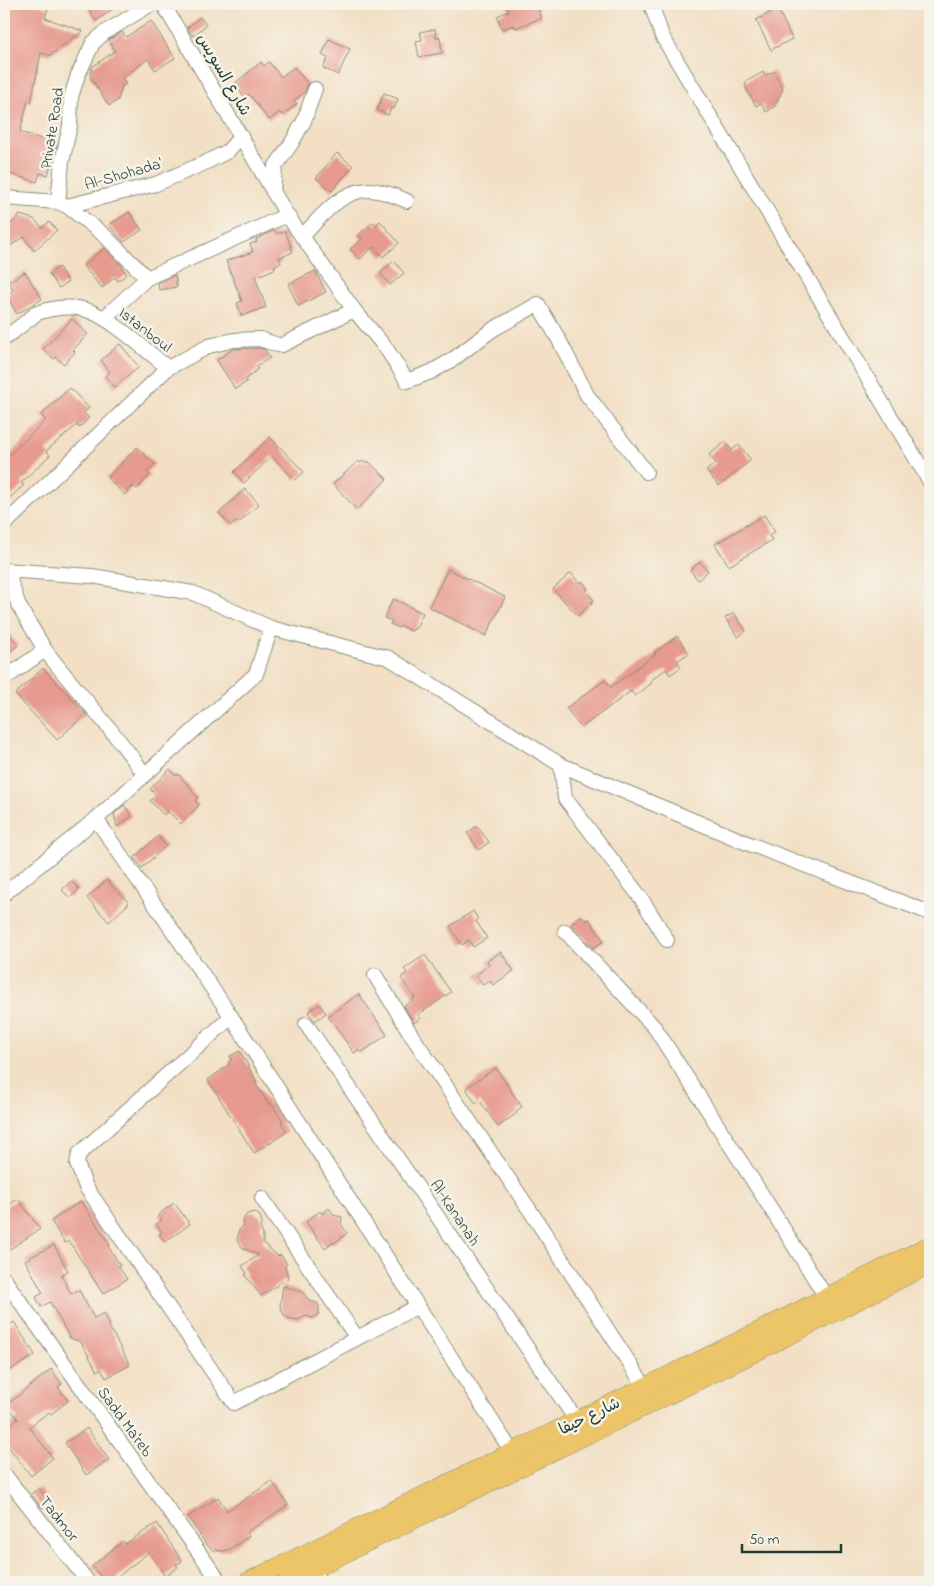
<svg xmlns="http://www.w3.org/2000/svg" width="934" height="1586" font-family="'Indie Flower','Playpen Sans Arabic',sans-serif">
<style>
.building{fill:#e79a8e}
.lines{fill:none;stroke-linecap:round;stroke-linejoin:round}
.minor-casing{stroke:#888e7c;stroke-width:16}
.major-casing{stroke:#888e7c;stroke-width:19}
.minor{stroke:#fff;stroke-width:14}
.major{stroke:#edc569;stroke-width:18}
.labels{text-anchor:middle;stroke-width:5;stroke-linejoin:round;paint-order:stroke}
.street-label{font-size:16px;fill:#1f3d34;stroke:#f7f3e8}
</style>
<rect width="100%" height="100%" fill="#f7f3e8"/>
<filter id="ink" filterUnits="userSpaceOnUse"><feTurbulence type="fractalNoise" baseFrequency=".02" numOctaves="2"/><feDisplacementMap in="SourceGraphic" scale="10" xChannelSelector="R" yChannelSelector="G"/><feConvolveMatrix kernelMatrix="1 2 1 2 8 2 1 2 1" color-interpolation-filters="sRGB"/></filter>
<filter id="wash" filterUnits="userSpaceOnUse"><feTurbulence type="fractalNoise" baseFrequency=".0096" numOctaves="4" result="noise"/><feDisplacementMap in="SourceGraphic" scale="20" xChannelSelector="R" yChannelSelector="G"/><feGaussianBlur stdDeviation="1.12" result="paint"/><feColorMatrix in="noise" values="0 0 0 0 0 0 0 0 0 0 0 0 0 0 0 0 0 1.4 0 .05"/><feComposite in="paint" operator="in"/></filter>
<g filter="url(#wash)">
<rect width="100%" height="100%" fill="#f2dfc4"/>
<g id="blocks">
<g class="building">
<path d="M4 4H35L48 8 45 18 83 31 50 55 41 53 31 102 28 101 20 132 57 144 48 175 40 173 37 182 4 172Z"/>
<path d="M85 4H120L96 21Z"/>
<path d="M506 4H536L542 18 515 28 514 25 502 29 497 16 509 11Z"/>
<path d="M778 9 792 39 771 50 756 20Z"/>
<path d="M200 17 206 25 193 36 187 28Z"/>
<path d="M151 21 175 58 155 70 148 59 122 78 126 84 122 86 118 100 109 106 90 77 92 67 115 51 109 40 122 32 126 37Z"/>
<path d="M435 29 436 38 440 37 442 53 419 57 416 41 422 40 420 32Z"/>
<path d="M329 39 350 49 338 75 323 68 328 58 322 55Z"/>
<path d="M261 62 264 66 269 62 281 77 294 67 308 84 304 93 294 101 297 104 283 115 280 112 269 120 249 94 245 98 234 84Z"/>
<path d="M774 71 783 89 774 107 766 112 761 103 756 106 745 86 747 81 763 72 765 76Z"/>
<path d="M384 93 398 99 394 109 391 108 388 115 377 110Z"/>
<path d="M337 153 353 166 332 191 316 178Z"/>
<path d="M129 212 142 230 124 242 109 225Z"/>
<path d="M20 215 34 219 42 228 49 222 57 230 34 251 24 237 4 250V231Z"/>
<path d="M380 221 399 243 383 257 373 247 360 259 350 249 362 239 358 235 373 222 376 225Z"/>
<path d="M275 230 277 234 285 231 293 252 279 258 281 263 274 266 275 269 255 277 266 307 242 316 237 303 242 301 226 261 253 252 250 244 257 242 256 239Z"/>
<path d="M104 248 123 267 122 268 127 274 118 281 115 277 102 288 83 266Z"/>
<path d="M394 261 404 273 390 285 380 273Z"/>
<path d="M59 267 68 282 59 288 49 274Z"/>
<path d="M315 271 326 292 298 306 288 284Z"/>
<path d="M25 272 42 299 17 314 6 295 13 290 8 282Z"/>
<path d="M175 275 177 287 159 290 158 282Z"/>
<path d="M72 319 88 334 73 350 75 352 64 364 56 357 54 359 43 349Z"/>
<path d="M120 344 139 367 115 387 105 376 110 372 101 360Z"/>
<path d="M259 348 265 350 270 358 256 366 258 369 245 380 247 382 235 389 217 360 233 349Z"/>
<path d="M70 388 89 408 84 413 89 418 79 428 77 425 46 451 50 455 21 483 24 485 4 503V460L46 420 41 415Z"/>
<path d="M270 437 304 472 295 480 272 456 244 483 234 472Z"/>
<path d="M725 442 732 450 739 445 751 460 719 486 706 471 716 463 709 455Z"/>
<path d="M137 447 155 464 147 472 150 475 137 489 133 486 125 495 107 478Z"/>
<path d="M358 461 360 463 363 461 366 464 368 461 387 479 357 510 333 484Z"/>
<path d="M245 489 259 504 239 523 237 521 231 526 219 513Z"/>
<path d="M764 515 775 532 769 536 772 540 729 566 715 544Z"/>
<path d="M700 562 708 571 698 580 690 570Z"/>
<path d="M448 569 505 597 486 636 429 607Z"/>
<path d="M571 573 579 583 582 581 588 589 586 591 594 600 578 616 553 589Z"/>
<path d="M393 599 423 613 416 628 411 631 401 626 399 628 390 624 392 621 384 618Z"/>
<path d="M734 613 746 631 738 637 725 618Z"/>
<path d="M4 628 18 645 4 657Z"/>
<path d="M677 636 689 653 677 661 681 667 670 675 666 669 650 681 652 683 635 696 631 691 581 728 566 708 605 680 611 687 656 654 654 653Z"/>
<path d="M43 668 86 714 57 740 15 694Z"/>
<path d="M170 769 176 776 178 774 192 789 191 790 198 798 195 801 199 805 181 824 168 811 164 815 150 801 156 795 150 789Z"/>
<path d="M124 805 132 816 117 827 114 814Z"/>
<path d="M477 826 489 842 479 850 467 833Z"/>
<path d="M158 836 166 846 142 868 134 858Z"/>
<path d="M107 880 129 903 109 922 87 898Z"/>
<path d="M71 881 79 889 70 898 62 890Z"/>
<path d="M473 911 478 919 476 921 487 938 473 947 469 940 462 945 450 926Z"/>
<path d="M582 916 586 921 589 919 604 941 593 948 571 924Z"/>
<path d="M501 952 514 971 493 985 490 981 483 985 476 975 489 965 487 961Z"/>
<path d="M425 955 451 992 418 1015 421 1018 414 1023 404 1006 415 998 401 978 407 973 404 969Z"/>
<path d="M359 994 387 1035 361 1053 358 1050 354 1053 328 1016Z"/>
<path d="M319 1004 326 1013 315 1021 308 1012Z"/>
<path d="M240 1051 257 1082 255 1083 269 1105 271 1103 283 1121 281 1122 287 1132 254 1153 208 1080 230 1064 228 1062 232 1060 230 1056Z"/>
<path d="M496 1068 522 1107 516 1111 517 1113 498 1127 480 1101 476 1104 466 1088Z"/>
<path d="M18 1199 40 1229 4 1253V1208Z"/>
<path d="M81 1201 110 1245 108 1246 120 1265 118 1266 127 1279 103 1294 69 1241 65 1243 51 1221Z"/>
<path d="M174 1203 190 1224 165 1242 159 1234 162 1232 156 1224 162 1220 158 1215Z"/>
<path d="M329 1208 334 1215 342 1217 341 1224 347 1233 333 1244 332 1242 325 1248 306 1222 320 1211 322 1214Z"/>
<path d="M254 1212 260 1216 262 1223 260 1227 263 1235V1243L278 1256 281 1255 287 1264 285 1266 288 1278 261 1296 245 1275 247 1274 242 1266 259 1255 243 1248 237 1240 239 1230 244 1225 243 1220 247 1214Z"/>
<path d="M54 1245 68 1271 61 1275 71 1294 79 1290 94 1318 104 1313 110 1325H108L130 1365 106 1378 101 1369 97 1371 81 1342 70 1338 50 1302 41 1307 36 1297 43 1293 25 1260Z"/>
<path d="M283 1286 302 1292 310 1301 317 1303 319 1306V1314L313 1318 306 1316 298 1320 288 1318 284 1315 280 1306Z"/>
<path d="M14 1322 35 1355 4 1374V1328Z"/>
<path d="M51 1369 62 1384 58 1387 68 1401 51 1414 49 1412 29 1427 53 1458 31 1476 4 1441V1430L18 1419 7 1405Z"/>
<path d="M87 1428 109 1460 86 1475 65 1443Z"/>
<path d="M272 1481 288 1505 247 1532 249 1536 230 1549 224 1551 213 1550 206 1544 188 1517 218 1497 227 1511Z"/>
<path d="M39 1488 50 1502 42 1508 31 1494Z"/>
<path d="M157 1523 182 1561 176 1565 178 1567 165 1576 149 1552 111 1582H105L92 1566 123 1541 125 1544Z"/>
</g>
</g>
</g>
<g filter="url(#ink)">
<use href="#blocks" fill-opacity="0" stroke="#888e7c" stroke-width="1"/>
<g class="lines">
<g class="minor-casing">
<g id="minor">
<path d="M163 4 287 215 354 310 386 348 407 381 431 372 452 360 492 330 538 304 559 340 587 395 646 472"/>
<path d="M651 4 662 36 930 482"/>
<path d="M273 192 275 167 291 144 304 121 315 89"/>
<path d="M4 198 58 202 67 206 156 184 207 162 228 151 241 136"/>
<path d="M58 202 62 162 70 126 71 97 78 75 93 43 104 33 151 4"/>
<path d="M67 206 104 235 147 278"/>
<path d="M302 237C319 218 342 189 370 190 383 191 396 196 407 201"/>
<path d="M104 318 147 278 287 215"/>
<path d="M4 339 37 313C51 308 72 305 86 310 109 316 148 352 168 368L209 346 234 340 260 339 278 345H282L354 310"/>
<path d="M4 525 168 368"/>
<path d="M4 570 92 576 193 593 271 628 389 658 561 765 747 843 930 913"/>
<path d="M45 650C77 692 114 730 144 774"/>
<path d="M4 679 45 650 19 606 7 571"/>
<path d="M561 765 565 798 641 898 667 940"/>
<path d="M96 819 225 1007 512 1452"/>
<path d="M4 894 96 819 256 674 271 628"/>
<path d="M565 931 655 1028 773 1212 826 1297"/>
<path d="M375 975 412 1036 529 1209 645 1387"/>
<path d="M231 1017 79 1154 77 1164 86 1187 234 1403 418 1306"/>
<path d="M306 1024 577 1421"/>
<path d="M262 1198 357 1338"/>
<path d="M4 1279 220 1582"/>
<path d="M4 1474 88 1582"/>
<path d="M313 1570 320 1582"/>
</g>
</g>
<g class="major-casing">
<g id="major">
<path d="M247 1582 745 1338 930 1245"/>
<path d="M286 1582 734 1363 930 1264"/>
</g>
</g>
<use href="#minor" class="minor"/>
<use href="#major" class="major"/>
</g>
</g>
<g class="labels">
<g class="street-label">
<text transform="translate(225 74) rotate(60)" y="6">شارع السويس</text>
<text transform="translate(51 128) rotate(-81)" y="6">Private Road</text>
<text transform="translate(123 173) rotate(-16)" y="6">Al-Shohada'</text>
<text transform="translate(146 329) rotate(38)" y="6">Istanboul</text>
<text transform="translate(456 1212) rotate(56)" y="6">Al-Kananah</text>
<text transform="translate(589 1415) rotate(-26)" y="6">شارع حيفا</text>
<text transform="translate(126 1421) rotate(54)" y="6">Sadd Ma'reb</text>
<text transform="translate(60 1518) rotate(52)" y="6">Tadmor</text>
</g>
</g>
<rect width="934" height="1586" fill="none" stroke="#f7f3e8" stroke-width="20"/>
<path d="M742 1544v8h99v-8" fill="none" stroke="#1f3d34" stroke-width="2.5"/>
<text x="749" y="1544" font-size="15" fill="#1f3d34" stroke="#f7f3e8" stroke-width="4" paint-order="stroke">50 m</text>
</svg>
